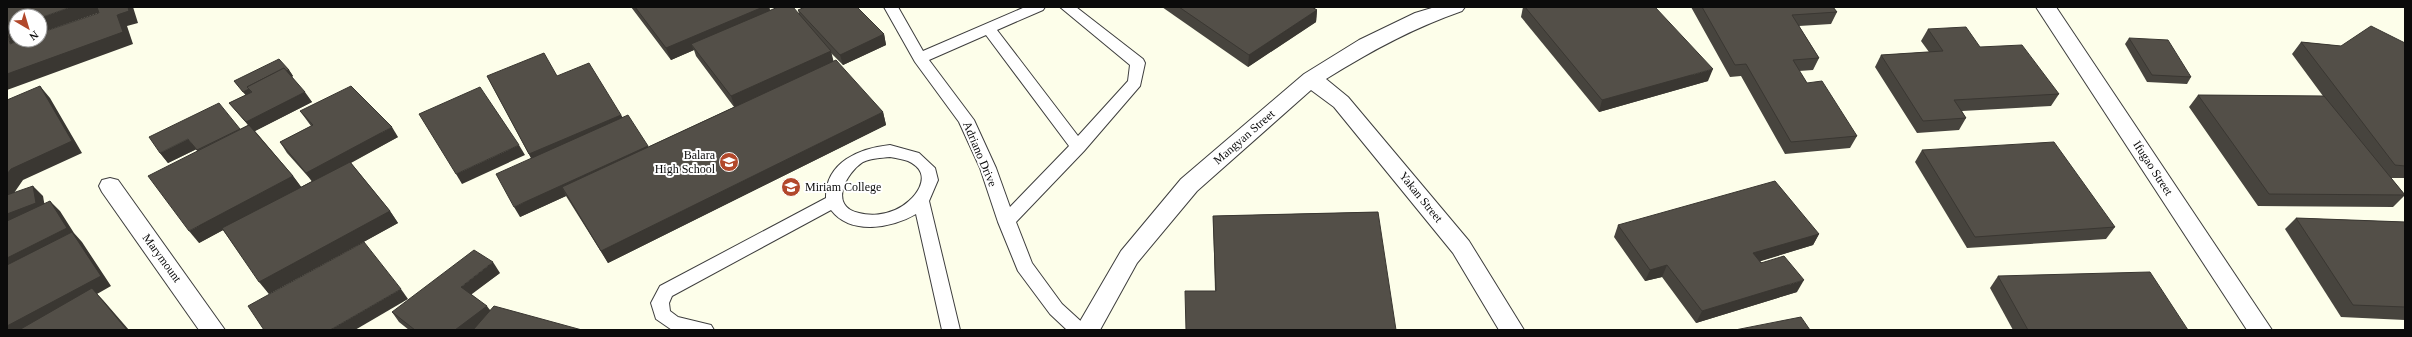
<svg xmlns="http://www.w3.org/2000/svg" width="2412" height="337" font-family="'Times New Roman',serif">
<style>
.lines{fill:none;stroke-linecap:round;stroke-linejoin:round}
.service-casing{stroke:#3e3e3e;stroke-width:2}
.minor-casing{stroke:#3e3e3e;stroke-width:2}
.service{fill:#fff;fill-rule:evenodd}
.minor{fill:#fff;fill-rule:evenodd}
.wall{fill:#47443e}
.shaded-wall{fill:#3a3732}
.building{fill:#534f48;stroke:#3a3732}
.labels{text-anchor:middle;stroke-width:4;stroke-linejoin:round;paint-order:stroke}
.street-label{font-size:12px;fill:#0b0b0b;stroke:#fff}
.poi-label{font-size:12px;fill:#0b0b0b;stroke:#fff;text-anchor:end}
</style>
<rect width="100%" height="100%" fill="#fdfeea"/>
<g class="lines">
<g class="service-casing">
<g id="service">
<path d="M884 7H898L923 51 1025 7H1045L1043 10 997 30 1078 136 1128 81 1130 65 1060 7H1076L1143 59 1145 63 1140 86 1084 151 1016 222 1032 263 1062 304 1085 325 1088 330H1067L1050 314 1018 271 998 222 980 168 959 122 915 62ZM986 35 1069 146 1010 207 996 168 974 120 929 60Z"/>
<path d="M890 145 919 153 935 168 938 180 929 201 960 330H942L916 214C892 228 851 236 831 210L672 296 669 303 670 311 678 317 711 325 714 330H672L656 319 651 303 660 286 826 198C825 162 860 148 890 145ZM890 157C896 158 902 159 908 161 937 174 914 202 895 210 884 215 870 216 859 213 828 206 846 173 863 162 871 158 881 158 890 157Z"/>
</g>
</g>
<g class="minor-casing">
<g id="minor">
<path d="M1435 7H1465L1462 11C1413 28 1369 52 1326 79L1348 97 1469 241 1524 330H1499L1453 253 1334 107 1311 90 1197 191 1137 263 1100 330H1075L1121 251 1181 179 1304 74 1359 40 1415 13Z"/>
<path d="M2036 7H2056L2272 330H2247Z"/>
<path d="M110 178 118 180 225 330H199L102 192 99 186 102 180Z"/>
</g>
</g>
<use href="#service" class="service"/>
<use href="#minor" class="minor"/>
</g>
<g class="wall">
<path d="M631 7H769L770 10 799 14 798 10 884 34 886 45 843 65 831 53 833 61 883 112 886 125 608 263 566 196 520 217 531 158 487 76H557L621 115 623 118 648 147 734 107 696 56 694 50 671 60Z"/>
<path d="M1162 7H1312L1317 10 1316 22 1248 67Z"/>
<path d="M1523 7H1525L1708 81 1599 112 1521 17Z"/>
<path d="M1691 7H1833L1837 12 1831 24 1799 26 1819 58 1813 70 1799 71 1807 83 1857 136 1850 148 1785 154 1741 76 1730 77Z"/>
<path d="M1928 29 1980 47 2059 94 2051 106 1962 111 1966 118 1959 130 1917 133 1875 67 1881 55 1929 52 1921 41Z"/>
<path d="M2129 38 2191 77 2187 84 2147 82 2125 44Z"/>
<path d="M2301 42 2341 46 2405 43V178H2391L2405 195 2393 207 2258 206 2189 107 2198 95 2323 96 2292 54Z"/>
<path d="M289 70 293 76 292 77 312 102 255 131 293 176 301 187 312 181 287 153 280 142 311 126 300 111 398 137 351 163 390 211 398 223 269 294 223 230 199 243 197 151 196 149 168 163 160 153 240 129 248 125 229 103 246 95 234 81Z"/>
<path d="M1922 150 2115 227 2106 239 1967 248 1915 162Z"/>
<path d="M1378 212 1215 291 1213 216Z"/>
<path d="M2296 218 2405 222V320L2341 317 2285 229Z"/>
<path d="M1618 225 1819 234 1813 245 1760 261 1797 292 1696 323 1662 277 1645 281 1614 237Z"/>
<path d="M500 273 471 294 490 310 582 330H409L399 322 392 312Z"/>
<path d="M1998 276 2188 330H2013L1990 288Z"/>
</g>
<g class="shaded-wall">
<path d="M71 7H101L104 11 40 33V18Z"/>
<path d="M128 7H133L138 23 127 26 133 44 7 90V74L117 15Z"/>
<path d="M763 7H769L772 17 691 44 694 50 671 60 666 48Z"/>
<path d="M1317 10 1316 22 1248 67 1249 55Z"/>
<path d="M16 26V40H21L10 44 7 29Z"/>
<path d="M884 34 886 45 843 65 840 55Z"/>
<path d="M831 51 834 63 735 108 731 96Z"/>
<path d="M1713 69 1708 81 1599 112 1602 100Z"/>
<path d="M289 70 293 76 255 95 252 92Z"/>
<path d="M40 86 50 98 82 153 23 180 14 193 7 196V174Z"/>
<path d="M249 89 253 95 248 98 243 92Z"/>
<path d="M305 92 312 102 253 132 246 122Z"/>
<path d="M883 112 886 125 608 263 601 251Z"/>
<path d="M621 115 627 126 535 166 529 154Z"/>
<path d="M392 127 398 137 313 183 306 173Z"/>
<path d="M188 139 197 149 168 163 160 153Z"/>
<path d="M519 145 525 155 462 184 456 174Z"/>
<path d="M648 146 652 156 562 187 566 196 520 217 514 207Z"/>
<path d="M293 176 302 188 199 243 189 231Z"/>
<path d="M33 186 43 196 46 213 7 229V214Z"/>
<path d="M50 201 60 211 74 233 82 242 111 286 97 294 103 300 129 330H7V258Z"/>
<path d="M390 211 398 223 269 294 259 282Z"/>
<path d="M1819 234 1813 245 1748 265 1753 253Z"/>
<path d="M493 262 500 273 468 297 461 287Z"/>
<path d="M1667 265 1662 277 1645 281 1650 270Z"/>
<path d="M1804 280 1797 292 1696 323 1702 311Z"/>
<path d="M401 289 408 299 355 330H330Z"/>
<path d="M487 306 494 316 475 330H455Z"/>
</g>
<g class="building">
<path d="M7 7H71L40 18V16H16V26L7 29Z"/>
<path d="M97 7H128L129 11 117 15 123 32 7 74V30L10 44 21 40H40V33L99 13Z"/>
<path d="M635 7H763L666 48Z"/>
<path d="M778 7H793L831 51 731 96 691 44Z"/>
<path d="M805 7H857L884 34 840 55 798 10Z"/>
<path d="M1179 7H1312L1317 10 1249 55Z"/>
<path d="M1525 7H1655L1713 69 1602 100Z"/>
<path d="M1702 7H1833L1837 12 1792 15 1819 58 1793 60 1807 83 1822 81 1857 136 1791 142 1746 64 1735 65Z"/>
<path d="M2371 26 2405 43V166L2395 165 2301 42 2341 46Z"/>
<path d="M1966 27 1980 47 2022 45 2059 94 1954 100 1966 118 1923 121 1881 55 1943 51 1928 29Z"/>
<path d="M2129 38 2168 40 2191 77 2152 75Z"/>
<path d="M544 53 557 76 589 63 621 115 529 154 487 76Z"/>
<path d="M279 59 289 70 286 71 284 68 247 87 249 89 243 92 234 81Z"/>
<path d="M836 60 883 112 601 251 562 187Z"/>
<path d="M284 68 305 92 246 122 229 103 252 92 247 87Z"/>
<path d="M40 86 72 141 11 169 7 174V100Z"/>
<path d="M351 86 392 127 306 173 280 142 313 125 300 111Z"/>
<path d="M480 87 519 145 456 174 419 114Z"/>
<path d="M2198 95 2324 96 2405 195 2269 194Z"/>
<path d="M219 103 240 129 197 150 188 139 160 153 149 137Z"/>
<path d="M628 115 648 146 514 207 496 174Z"/>
<path d="M249 125 293 176 189 231 148 176Z"/>
<path d="M2054 142 2115 227 1975 237 1922 150Z"/>
<path d="M350 162 390 211 259 282 222 228Z"/>
<path d="M1775 181 1819 234 1753 253 1761 263 1784 256 1804 280 1702 311 1667 265 1650 270 1618 225Z"/>
<path d="M33 186 36 203 7 214V195Z"/>
<path d="M50 201 67 228 7 258V221Z"/>
<path d="M1378 212 1396 330H1186L1185 291H1216L1213 216Z"/>
<path d="M2296 218 2405 222V307L2353 305Z"/>
<path d="M72 232 101 276 7 326V265Z"/>
<path d="M364 242 401 289 330 330H264L248 306Z"/>
<path d="M474 250 493 262 461 287 487 306 455 330H415L392 312Z"/>
<path d="M2150 272 2188 330H2028L1998 276Z"/>
<path d="M92 288 127 330H19Z"/>
<path d="M494 306 582 330H473Z"/>
<path d="M1801 317 1810 330H1735Z"/>
</g>
<defs>
<g id="school-disc" transform="scale(1)"><circle r="9.5" fill="#b2482b" stroke="#fff"/><path d="M0-5L7-2L0 1L-7-2ZM-4 1L0 2.5L4 1V4Q0 6-4 4Z" fill="#fff"/></g>
<g id="university-disc" transform="scale(1)"><circle r="9.5" fill="#b2482b" stroke="#fff"/><path d="M0-5L7-2L0 1L-7-2ZM-4 1L0 2.5L4 1V4Q0 6-4 4Z" fill="#fff"/></g>
</defs>
<g fill-rule="evenodd">
<use href="#school-disc" x="729" y="162"/>
<use href="#university-disc" x="791" y="187"/>
</g>
<g class="labels">
<g class="street-label">
<text transform="translate(1244 137) rotate(-41)" y="4">Mangyan Street</text>
<text transform="translate(980 154) rotate(67)" y="4">Adriano Drive</text>
<text transform="translate(2153 168) rotate(57)" y="4">Ifugao Street</text>
<text transform="translate(1421 197) rotate(51)" y="4">Yakan Street</text>
<text transform="translate(162 258) rotate(54)" y="4">Marymount</text>
</g>
<g class="poi-label">
<text x="715" y="159">Balara<tspan x="715" dy="14">High School</tspan></text>
<text x="805" y="191" text-anchor="start">Miriam College</text>
</g>
</g>
<rect width="2412" height="337" fill="none" stroke="#0b0b0b" stroke-width="16"/>
<g transform="translate(28 28) rotate(142)"><circle r="19" fill="#ffffff" stroke="#9d9d9d"/>
<path d="M0-3L7 15L0 10L-7 15Z" fill="#b2482b"/>
<text y="-6" font-size="11" font-weight="bold" text-anchor="middle" fill="#0b0b0b">N</text>
</g>
</svg>
